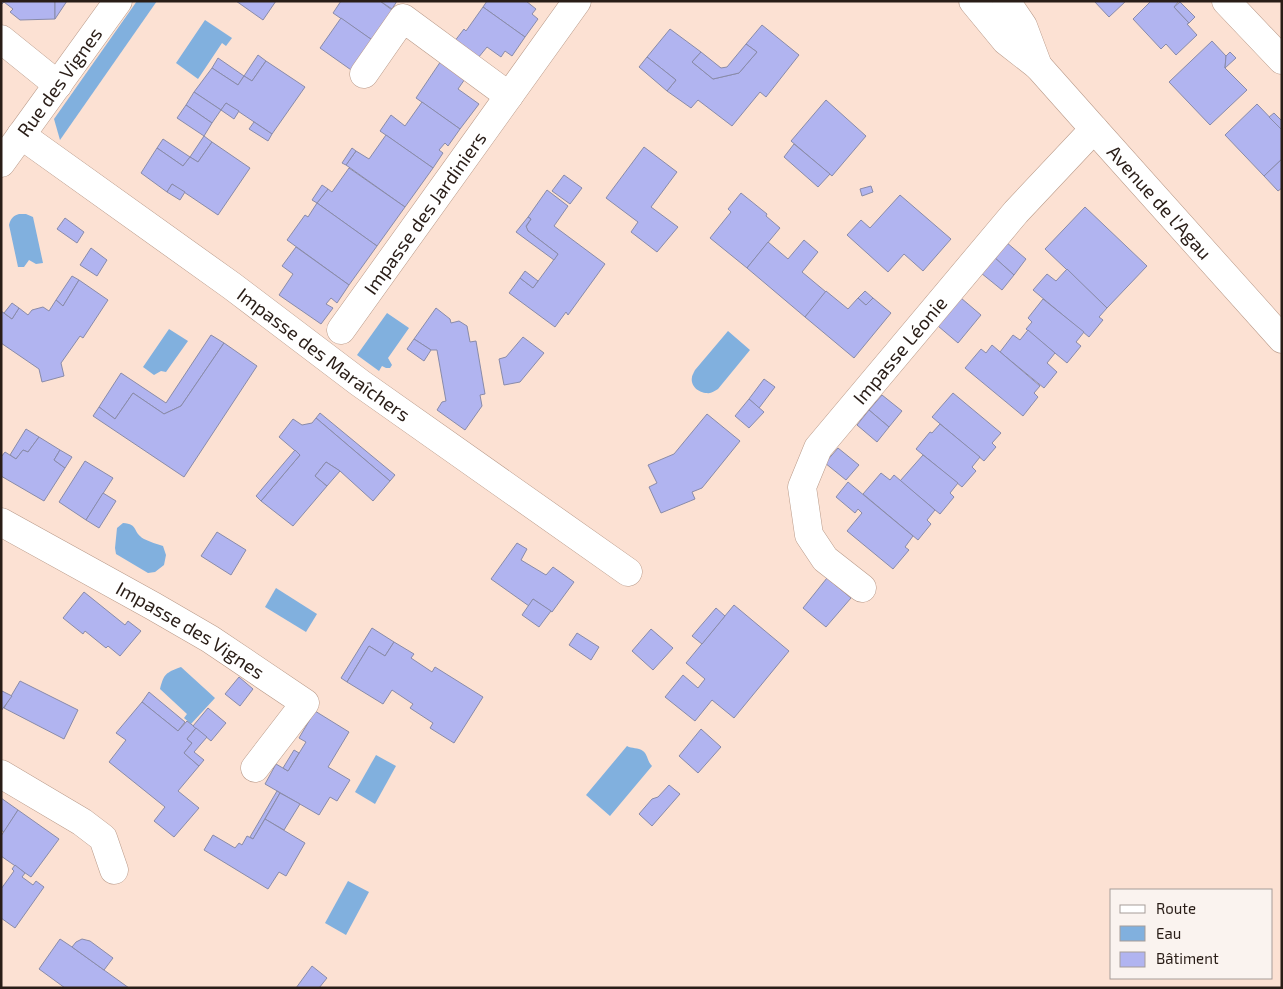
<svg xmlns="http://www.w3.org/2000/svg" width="1283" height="989" font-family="'Exo 2',sans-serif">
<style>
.water{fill:#81b0de}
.building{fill:#b1b4f0;stroke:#898ba9}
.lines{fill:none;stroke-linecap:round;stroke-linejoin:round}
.minor-casing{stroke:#b99a89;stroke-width:29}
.tertiary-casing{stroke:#b99a89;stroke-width:29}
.minor{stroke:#fff;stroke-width:28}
.tertiary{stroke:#fff;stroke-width:28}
.labels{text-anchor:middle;stroke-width:4;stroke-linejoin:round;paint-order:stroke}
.street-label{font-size:19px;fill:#291d17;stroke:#faf3ef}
</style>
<rect width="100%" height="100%" fill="#fce1d3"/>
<g class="water">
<path d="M137 1H157L60 140 54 119Z"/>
<path d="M205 20 232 38 226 46 222 43 198 79 176 63Z"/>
<path d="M19 214H26L33 217 43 263 36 264 29 260 24 267H18L9 225C11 218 13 216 19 214Z"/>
<path d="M387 313 409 328 388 358 392 365 390 368H386L382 366 379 371 357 355Z"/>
<path d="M169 329 188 341 166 372 161 371 154 375 143 367Z"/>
<path d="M728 331 750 350 718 389C714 391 711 394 707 393 699 393 690 386 692 377 692 376 694 372 695 370Z"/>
<path d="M123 523C139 524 132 532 144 539 150 542 157 544 163 546L166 555 164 565 155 572 148 573 116 554 115 548 117 528Z"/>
<path d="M276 588 317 614 306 632 265 607Z"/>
<path d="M181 667 215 698 191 724 184 718 187 714 160 689C164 674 165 673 181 667Z"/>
<path d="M627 746C632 749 638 747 643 751 648 755 647 761 652 766L610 816 586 795Z"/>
<path d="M376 755 396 766 375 804 355 792Z"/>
<path d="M348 881 369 892 346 935 325 923Z"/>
</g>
<g class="building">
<path d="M1 1H55V19L20 20 10 12 13 9 4 2 1 5Z"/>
<path d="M55 1H67L55 19Z"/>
<path d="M236 1H276L263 20Z"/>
<path d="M341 1H380L396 13 375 42 333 13Z"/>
<path d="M380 1H397L392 9Z"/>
<path d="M487 1H526L536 9 532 14 538 19 525 37 483 7Z"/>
<path d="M1094 1H1126L1109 17Z"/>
<path d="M1151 1H1179L1174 7 1189 23 1187 24 1197 35 1176 55 1166 44 1161 49 1133 19Z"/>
<path d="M1180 2 1195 17 1189 23 1174 7Z"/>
<path d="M483 7 525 37 512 56 505 51 501 57 487 47 478 58 454 42 464 29 466 31Z"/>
<path d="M341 18 375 42 354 72 320 48Z"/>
<path d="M762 25 799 55 766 97 760 92 732 126 698 100 691 108 667 91 676 80 647 57 670 29 701 52 692 62 713 79 739 73 757 52 746 44Z"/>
<path d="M1212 41 1226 56 1225 68 1247 90 1210 125 1169 82Z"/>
<path d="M746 44 757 52 739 73 713 79 692 62 701 52 721 68 727 67Z"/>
<path d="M1230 52 1236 58 1225 68 1226 56Z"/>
<path d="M258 55 266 61 252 81 244 76Z"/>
<path d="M647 57 676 80 667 91 639 67Z"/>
<path d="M218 58 244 76 238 85 212 68Z"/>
<path d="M443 58 467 76 458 89 479 104 460 129 416 98Z"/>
<path d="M266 61 305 87 272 134 226 103 221 110 194 92 212 68 238 85 244 76 252 81Z"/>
<path d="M194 92 221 110 212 123 186 105Z"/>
<path d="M826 100 866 136 832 176 791 141Z"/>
<path d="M422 102 460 129 448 146 445 143 439 150 443 153 433 168 380 131 391 115 405 126Z"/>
<path d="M226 103 239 111 234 119 221 110Z"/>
<path d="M1257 104 1282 130V159L1264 176 1225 135Z"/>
<path d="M186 105 212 123 204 136 177 118Z"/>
<path d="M1274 113 1282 121V130L1269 117Z"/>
<path d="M254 122 272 134 268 141 249 129Z"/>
<path d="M386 135 433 168 405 207 346 165 356 151 369 159Z"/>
<path d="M204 136 212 142 198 162 190 157Z"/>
<path d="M163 139 190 157 183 166 157 148Z"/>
<path d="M212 142 250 168 218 215 172 184 167 192 141 173 157 148 183 166 190 157 198 162Z"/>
<path d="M794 144 830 174 818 187 784 157Z"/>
<path d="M644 147 677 172 651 207 678 227 657 252 631 232 638 222 606 198Z"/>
<path d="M352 148 356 151 346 165 342 163Z"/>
<path d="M1282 159V188L1278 191 1264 176Z"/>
<path d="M349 168 405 207 377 246 317 203 328 189 332 192Z"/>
<path d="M564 175 582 188 570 204 552 191Z"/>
<path d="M172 184 185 192 180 200 167 192Z"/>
<path d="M322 185 328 189 317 203 312 200Z"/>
<path d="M871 186 873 192 862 196 860 189Z"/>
<path d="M547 190 568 206 554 226 605 264 568 315 566 312 555 327 509 293 520 278 533 288 558 254 528 231 526 227 531 219 528 217Z"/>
<path d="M741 193 767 214 766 216 780 228 747 268 710 238 731 212 728 209Z"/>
<path d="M900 195 951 239 923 271 904 254 888 272 847 235 861 220 870 228Z"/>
<path d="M317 203 377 246 349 285 287 240 305 215 308 217Z"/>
<path d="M1085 207 1147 266 1107 308 1045 249Z"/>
<path d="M528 217 531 219 526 226 528 231 558 254 554 260 516 232Z"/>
<path d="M65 218 84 232 77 243 57 229Z"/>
<path d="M804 240 818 252 802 272 826 292 805 317 747 268 768 242 788 259Z"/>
<path d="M1006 242 1026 259 1014 275 994 257Z"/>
<path d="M296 247 349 285 337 303 331 298 326 304 333 308 321 324 279 295 293 274 282 266Z"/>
<path d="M91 248 107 260 97 276 80 265Z"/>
<path d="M994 257 1014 275 1002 290 981 273Z"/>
<path d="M1067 269 1107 308 1099 317 1103 320 1089 337 1033 290 1047 274 1056 281Z"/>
<path d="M525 271 538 281 533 288 520 278Z"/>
<path d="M72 276 79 280 63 306 56 300Z"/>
<path d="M79 280 108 300 83 338 80 336 61 363 64 376 42 382 39 369 1 343V311L12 319 19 308 28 315 32 310 43 307 49 311 56 300 63 306Z"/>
<path d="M826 291 848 309 858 298 866 305 873 298 891 313 854 358 805 317Z"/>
<path d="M865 291 873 298 866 305 858 298Z"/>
<path d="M961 298 981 315 958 343 938 326Z"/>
<path d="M1043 299 1084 332 1076 342 1081 346 1067 363 1026 329 1032 322 1028 318Z"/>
<path d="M12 303 19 308 12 319 4 313Z"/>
<path d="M436 308 450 319 451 323 459 321 467 326 470 342 476 341 485 394 480 395 482 406 465 430 437 410 442 402 446 401 437 350H431L414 339Z"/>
<path d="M1028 330 1055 353 1047 363 1057 372 1044 388 1000 352 1013 335 1020 340Z"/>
<path d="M211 335 224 343 181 406 164 414 133 393 115 419 99 407 121 373 166 403Z"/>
<path d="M523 337 544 353 520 382 504 385 499 359 506 357Z"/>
<path d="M414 339 431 350 424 361 407 349Z"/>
<path d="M224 343 257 366 184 477 93 416 99 407 115 419 133 393 164 414 181 406Z"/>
<path d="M992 345 1040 386 1034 393 1038 397 1023 416 965 368 981 349 986 353Z"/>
<path d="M764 379 775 387 759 408 749 399Z"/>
<path d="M953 393 1001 433 992 443 996 447 984 461 932 417Z"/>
<path d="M882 395 902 411 889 427 869 410Z"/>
<path d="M749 399 764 412 749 428 735 416Z"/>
<path d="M869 410 889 427 877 442 857 425Z"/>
<path d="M320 413 395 475 390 481 316 418Z"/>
<path d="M707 414 740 441 702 488 692 492 695 499 661 513 649 487 657 483 648 465 674 454Z"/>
<path d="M316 418 390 481 373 501 340 471 326 462 315 476 327 486 293 526 261 501 300 455 279 437 293 419 302 425 312 423Z"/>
<path d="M940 424 980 457 972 467 976 471 962 487 916 449 930 432 932 433Z"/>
<path d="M26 429 39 437 28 452 23 450 16 459 10 455Z"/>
<path d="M39 437 60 450 54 460 65 468 44 501 1 476V457L5 452 16 459 23 450 28 452Z"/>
<path d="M838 448 859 465 846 480 825 463Z"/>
<path d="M60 450 72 457 65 468 54 460Z"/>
<path d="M295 450 300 455 261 501 256 496Z"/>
<path d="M923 455 958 483 950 493 954 497 940 514 900 481Z"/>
<path d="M85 461 113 478 86 520 59 502Z"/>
<path d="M326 462 340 471 327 486 315 476Z"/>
<path d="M881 473 890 480 894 475 935 510 927 520 931 524 918 540 863 494Z"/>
<path d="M848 482 913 536 905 547 909 550 893 569 847 531 862 513 858 509 855 513 836 497Z"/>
<path d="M103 493 116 501 99 528 86 520Z"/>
<path d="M217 532 246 550 231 575 201 556Z"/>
<path d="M517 543 527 549 521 560 546 575 553 567 574 582 552 612 533 599 529 606 491 579Z"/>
<path d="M827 578 851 598 826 627 803 608Z"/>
<path d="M84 592 125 625 128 621 141 631 120 656 108 646 106 648 85 631 83 634 63 618Z"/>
<path d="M533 599 551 611 539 627 522 615Z"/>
<path d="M734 605 789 651 734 718 712 700 695 721 665 697 683 675 698 688 705 679 686 663Z"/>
<path d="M716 608 725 616 702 644 692 636Z"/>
<path d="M372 628 394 642 385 656 369 646 347 682 341 678Z"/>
<path d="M651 629 673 648 653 670 632 651Z"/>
<path d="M577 633 599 647 591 660 569 645Z"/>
<path d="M394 642 414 654 411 658 432 672 435 667 483 697 454 743 430 728 433 723 410 708 413 704 392 690 383 704 347 682 369 646 385 656Z"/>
<path d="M239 677 253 689 240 706 225 694Z"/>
<path d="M20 681 78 710 64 739 4 708Z"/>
<path d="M2 691 12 696 1 711V693Z"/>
<path d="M149 692 185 722 178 731 142 702Z"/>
<path d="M142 702 178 731 187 721 196 728 187 739 192 743 184 753 199 766 178 791 199 808 174 837 154 821 165 807 109 762 126 740 116 733Z"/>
<path d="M208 708 226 723 211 741 193 726Z"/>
<path d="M315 711 349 732 328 767 350 780 337 801 330 797 319 815 265 784 276 764 288 771 306 742 299 738Z"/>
<path d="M196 728 207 737 194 752 204 760 199 766 184 753 192 743 187 739Z"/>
<path d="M701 729 721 747 698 773 679 756Z"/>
<path d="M294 750 299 753 288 771 283 768Z"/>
<path d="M669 785 680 794 652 826 639 814 652 799 658 797Z"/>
<path d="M277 791 280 793 253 839 250 837Z"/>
<path d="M280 793 300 804 284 830 265 819Z"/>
<path d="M1 798 18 810 4 832 1 830Z"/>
<path d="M18 810 59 839 31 877 1 856V836Z"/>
<path d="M265 819 305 843 286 876 279 872 268 889 204 850 213 835 235 848 239 843 242 845 247 836 253 839Z"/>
<path d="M15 865 25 873 22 877 33 885 36 881 44 887 15 928 1 918V889L14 871 12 869Z"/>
<path d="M60 939 72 947 129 988H65L39 969Z"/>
<path d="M82 939 90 941 113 958 104 970 72 947 76 942Z"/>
<path d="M312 966 327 978 319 988H296Z"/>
</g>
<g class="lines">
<g class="minor-casing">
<g id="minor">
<path d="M1226 1 1282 60"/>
<path d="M1 39 58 85"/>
<path d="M364 74 403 18 509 96"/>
<path id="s1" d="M21 135 232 286 360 383 628 572"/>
<path id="s2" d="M1 163 118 1"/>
<path id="s3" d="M341 330 577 1"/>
<path id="s4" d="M1 522 153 606 210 639 305 703 255 768"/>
<path id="s5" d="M862 588 825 559 809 535 802 487 818 448 1016 212 1094 129"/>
<path d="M1 774 82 822 103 838 114 870"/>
</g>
</g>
<g class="tertiary-casing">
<g id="tertiary">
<path id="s6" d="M973 1 1006 41 1038 66 1094 129 1282 339"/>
<path d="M1006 1 1023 26 1038 66"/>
</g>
</g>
<use href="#minor" class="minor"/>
<use href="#tertiary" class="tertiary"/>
</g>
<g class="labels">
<g class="street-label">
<text dy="7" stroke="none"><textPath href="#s2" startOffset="100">Rue des Vignes</textPath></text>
<text dy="7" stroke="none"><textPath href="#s6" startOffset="275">Avenue de l'Agau</textPath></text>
<text dy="7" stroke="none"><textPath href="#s3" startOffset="144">Impasse des Jardiniers</textPath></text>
<text dy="7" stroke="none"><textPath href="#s5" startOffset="294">Impasse Léonie</textPath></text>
<text dy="7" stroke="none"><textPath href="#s1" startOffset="374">Impasse des Maraîchers</textPath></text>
<text dy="7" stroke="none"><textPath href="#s4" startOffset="218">Impasse des Vignes</textPath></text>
</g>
</g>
<rect width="1283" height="989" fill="none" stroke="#291d17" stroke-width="5"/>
<rect x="1110" y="889" width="162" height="90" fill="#faf3ef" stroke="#a69d99"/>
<rect x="1120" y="905" width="25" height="8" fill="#ffffff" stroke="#a69d99"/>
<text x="1156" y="914" font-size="15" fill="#291d17">Route</text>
<rect x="1120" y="926" width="25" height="15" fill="#81b0de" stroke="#a69d99"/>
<text x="1156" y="939" font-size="15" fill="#291d17">Eau</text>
<rect x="1120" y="952" width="25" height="15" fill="#b1b4f0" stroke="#a69d99"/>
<text x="1156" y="964" font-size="15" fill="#291d17">Bâtiment</text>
</svg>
